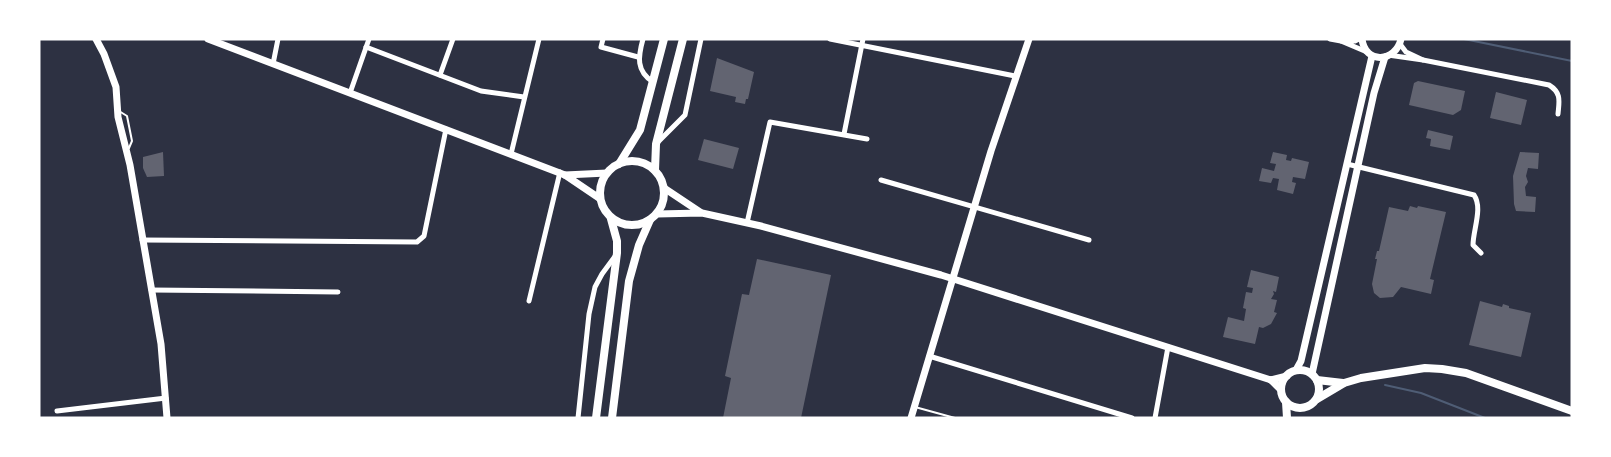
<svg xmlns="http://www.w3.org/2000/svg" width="1611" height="457" font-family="'IBM Plex Serif',serif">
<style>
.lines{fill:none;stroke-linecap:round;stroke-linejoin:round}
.stream{stroke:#4f5d75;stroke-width:2}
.building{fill:#626471}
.service{stroke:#fff;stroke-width:2}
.minor{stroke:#fff;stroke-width:5}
.tertiary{stroke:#fff;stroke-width:7}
.secondary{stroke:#fff;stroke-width:8}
.primary{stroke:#fff;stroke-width:8}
</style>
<rect width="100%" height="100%" fill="#2d3142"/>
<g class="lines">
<g class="stream">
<path d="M1464 39 1572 61"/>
<path d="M1385 385 1421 393 1485 418"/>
</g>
</g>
<g class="building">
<path d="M717 58 754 72 748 99H746L745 104 735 102 736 97 710 91Z"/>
<path d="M1418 81 1465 91 1461 110 1453 115 1409 105 1414 83Z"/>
<path d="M1496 92 1527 100 1521 125 1490 118Z"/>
<path d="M1428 130 1453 136 1450 150 1430 146 1431 139 1426 138Z"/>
<path d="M704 139 739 148 733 169 698 160Z"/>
<path d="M163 152 164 176 147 177 143 168V157Z"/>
<path d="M1273 152 1287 155 1286 160 1291 161 1292 158 1309 162 1305 179 1293 177 1292 182 1296 183 1293 194 1277 190 1279 179 1273 178 1271 183 1259 181 1262 168 1274 171 1276 164 1270 163Z"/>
<path d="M1520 152 1539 153 1538 169 1528 168 1526 176 1528 182 1525 187 1526 196 1536 197 1535 212 1516 211 1514 204 1513 176Z"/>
<path d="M1410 206 1417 208 1418 206 1446 212 1430 279 1434 280 1431 294 1401 287 1393 297 1380 298 1374 293 1372 284 1377 259H1375L1377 251H1379L1389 207 1408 211Z"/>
<path d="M757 259 831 275 801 418H723L731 378 725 376 742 294 749 295Z"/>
<path d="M1251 270 1279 277 1276 292 1273 291 1274 294 1271 299 1277 300 1274 312 1277 313 1271 324 1263 328 1259 327 1255 344 1223 337 1228 317 1244 321 1246 309 1243 308 1246 292 1252 293 1253 288 1247 287Z"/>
<path d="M1480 301 1502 307 1503 304 1509 306V308L1531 313 1521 357 1469 345Z"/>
</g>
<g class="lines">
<g class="service">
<path d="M119 111 127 116 132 141 129 148"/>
<path d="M915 407 955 418"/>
</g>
<g class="minor">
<path d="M603 39 601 47 638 57"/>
<path d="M643 39C638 57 636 71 653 82"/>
<path d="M830 39 1015 76"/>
<path d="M1330 39 1341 41"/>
<path d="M1359 39 1355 41H1341L1367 52"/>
<path d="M366 47 481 91 524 97"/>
<path d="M1388 55 1423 60 1406 52 1400 44"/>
<path d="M1423 60 1549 85C1562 93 1559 102 1558 114"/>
<path d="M273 64 278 39"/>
<path d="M440 75 453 39"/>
<path d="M350 93 369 39"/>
<path d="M844 134 863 39"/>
<path d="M656 144 685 115 701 39"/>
<path d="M511 154 539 39"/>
<path d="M1347 164 1474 195C1483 208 1473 230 1473 245L1481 253"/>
<path d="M881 180 1089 240"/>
<path d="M747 223 770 122 867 139"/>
<path d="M142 240 417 242 424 236 446 129"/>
<path d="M151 290 338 292"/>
<path d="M529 301 560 172"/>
<path d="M929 356 1132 418"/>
<path d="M57 411 166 398"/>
<path d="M578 418 589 314 595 287 602 274 616 255"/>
<path d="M1155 418 1168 347"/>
</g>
<g class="tertiary">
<path d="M96 39 104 54 116 87 118 117 130 165 161 344 167 418"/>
<path d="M208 39 565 175 599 198"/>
<path d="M1362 39C1365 65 1396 62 1401 39"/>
<path d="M565 175 607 173"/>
<path d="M664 188 700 212"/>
<path d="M657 214 702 213 761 226 941 275 1271 380"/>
<path d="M1296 370 1301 361 1372 56"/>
<path d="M1312 374 1374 93 1385 57"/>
<path d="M1271 380 1287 376"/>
<path d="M1271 380 1281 390"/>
<path d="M911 418 991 151 1029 39"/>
</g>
<g class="secondary">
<circle cx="1300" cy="389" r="19"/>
<path d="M1317 380 1343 383"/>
<path d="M1317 399 1344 383 1361 378 1425 368 1442 369 1466 373 1572 411"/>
<path d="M1286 402 1287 418"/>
</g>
<g class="primary">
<circle cx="632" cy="193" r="32"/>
<path d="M619 164 640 130 664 39"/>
<path d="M655 170 656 144 683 39"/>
<path d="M596 418 617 253V241L611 219"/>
<path d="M612 418 629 281 639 245 650 220"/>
</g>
</g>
<rect width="1611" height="457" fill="none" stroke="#ffffff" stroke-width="81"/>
</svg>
